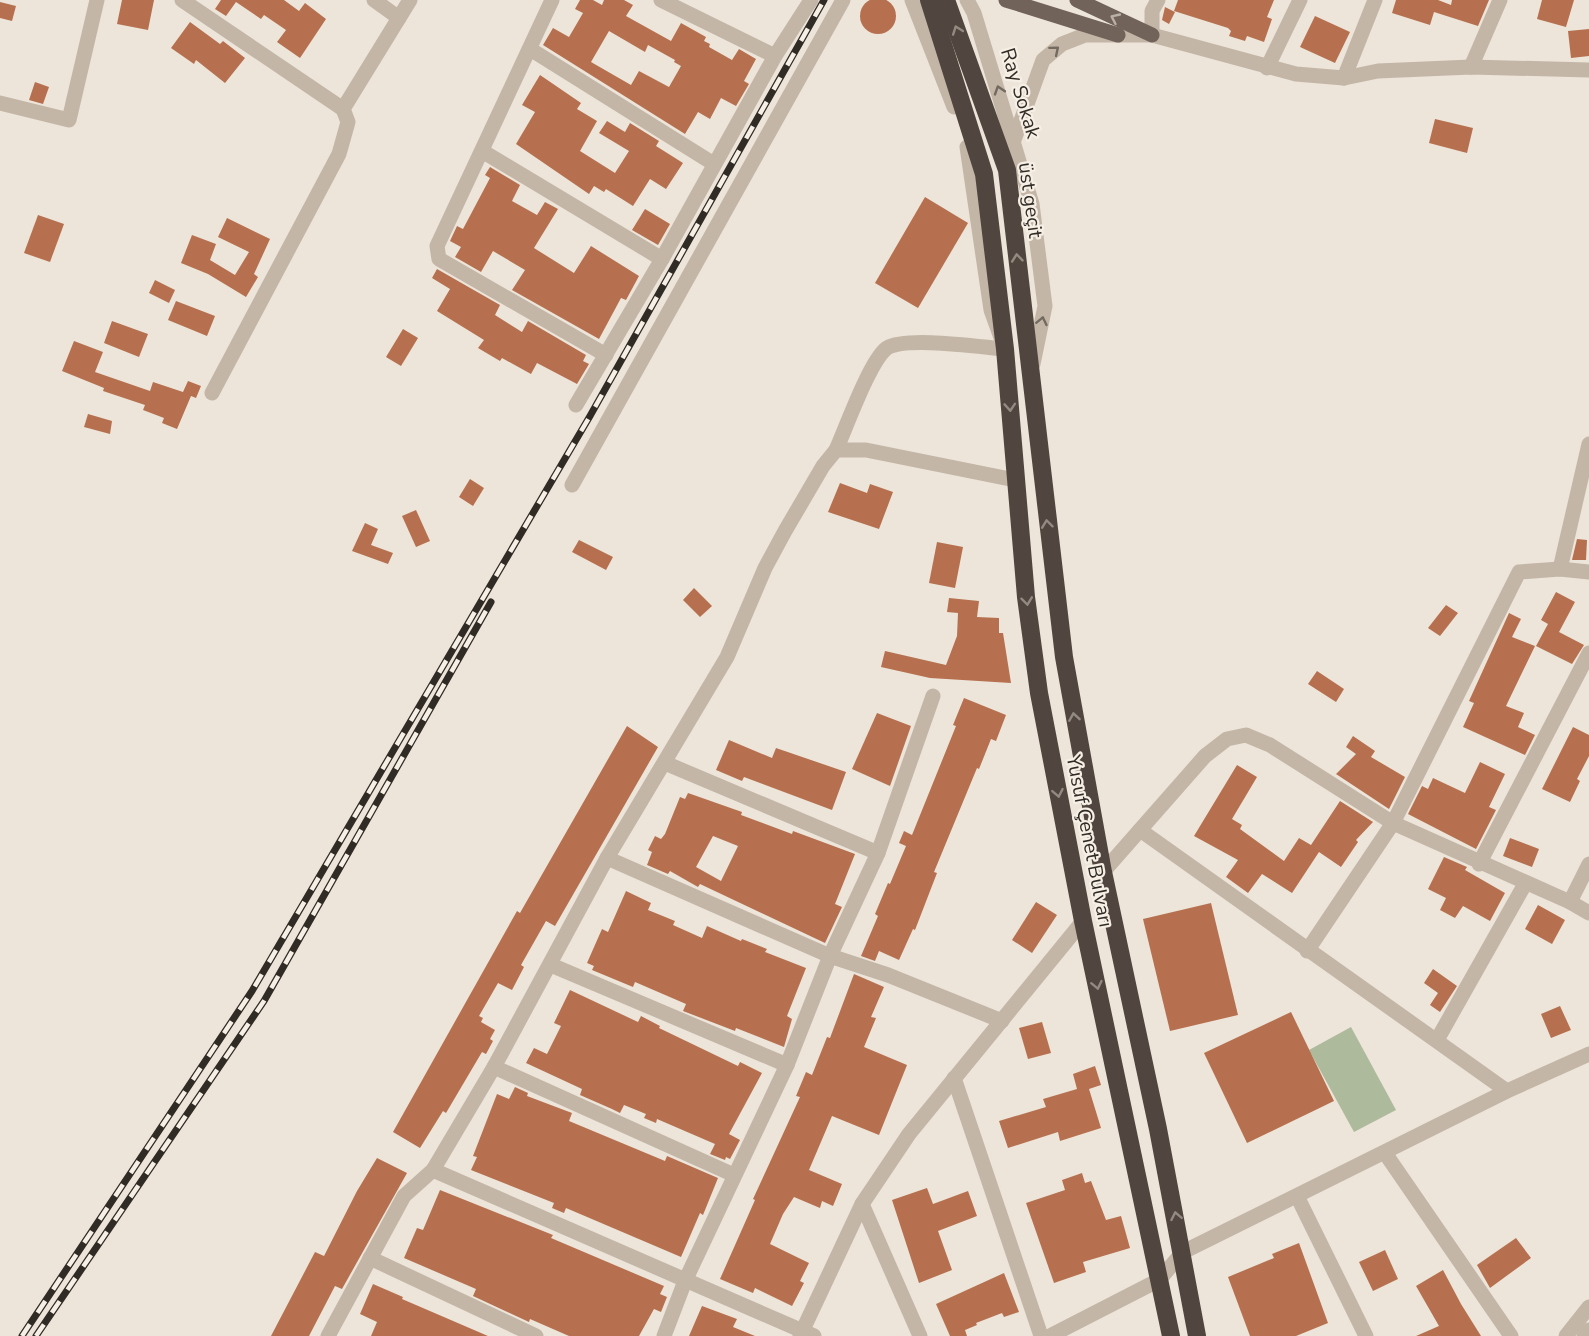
<svg xmlns="http://www.w3.org/2000/svg" width="1589" height="1336" font-family="'Nunito Sans',sans-serif">
<style>
.green{fill:#adba9c}
.building{fill:#b6704f;fill-rule:evenodd}
.lines{fill:none;stroke-linecap:round;stroke-linejoin:round}
.minor{stroke:#c3b6a7;stroke-width:15}
.major{stroke:#716359;stroke-width:15}
.highway{stroke:#51463f;stroke-width:18}
.rail-casing{stroke:#312b26;stroke-width:7}
.rail{stroke:#f6efe5;stroke-width:4.5;stroke-dasharray:14;stroke-linecap:butt}
.oneway{stroke:#bab0a6}
.oneway2{stroke:#938a81}
.oneway3{stroke:#736a60}
.labels{text-anchor:middle;stroke-width:4.5;stroke-linejoin:round;paint-order:stroke}
.street-label{font-size:20px;fill:#312b26;stroke:#f6efe5}
</style>
<rect width="100%" height="100%" fill="#ede5d9"/>
<path class="green" d="M1351 1027 1396 1110 1354 1132 1309 1050Z"/>
<g class="building">
<circle cx="878" cy="16" r="18"/>
<path d="M122 0H154L148 30 117 24Z"/>
<path d="M221 0H284L299 11 305 3 326 19 300 58 277 42 286 30 264 15 261 19 236 2 226 16 215 9Z"/>
<path d="M580 0H593L602 5 604 0H624L633 5 626 16 671 41 681 23 706 37 704 41 710 44 709 47 732 60 739 49 756 59 744 81 749 84 736 106 721 98 710 119 698 112 685 134 543 45 553 28 569 37 583 13 575 9ZM609 31 645 52 648 45 675 60 674 62 681 66 669 87 639 71 631 85 591 62Z"/>
<path d="M1178 0H1274L1267 17 1272 19 1264 42 1247 36 1245 41 1229 36 1231 31 1228 28 1174 11Z"/>
<path d="M1396 0H1438L1451 5 1452 0H1489L1478 26 1434 12 1430 25 1392 13Z"/>
<path d="M1542 0H1574L1566 27 1537 19Z"/>
<path d="M0 2 16 6 12 21 0 18Z"/>
<path d="M1165 7 1175 12 1169 24 1162 20Z"/>
<path d="M1315 16 1350 32 1335 63 1300 47Z"/>
<path d="M190 22 220 44 223 41 245 58 225 83 196 60 194 64 171 48Z"/>
<path d="M1589 29V56L1571 58 1568 31Z"/>
<path d="M540 75 581 103 577 109 597 121 580 151 615 173 629 151 599 133 607 121 625 132 630 123 659 141 656 146 683 163 666 189 650 179 633 206 606 189 604 192 594 186 589 194 516 144 535 112 522 105Z"/>
<path d="M35 82 49 87 43 104 29 100Z"/>
<path d="M1435 119 1473 128 1467 153 1429 143Z"/>
<path d="M490 167 520 185 512 201 537 215 545 202 558 209 534 248 574 273 591 246 639 276 626 300 621 298 599 339 512 290 525 270 493 251 481 272 455 257 461 247 450 241 457 226 463 229 490 178 485 175Z"/>
<path d="M925 197 968 223 918 308 875 283Z"/>
<path d="M645 209 670 224 658 245 632 230Z"/>
<path d="M38 215 64 224 50 262 24 253Z"/>
<path d="M227 218 270 239 254 274 258 277 246 297 208 274 181 263 192 235 216 244 210 260 235 275 249 252 218 237Z"/>
<path d="M437 269 500 305 495 315 522 332 528 321 586 355 583 361 589 364 577 384 537 363 531 374 502 358 500 361 478 348 484 340 437 311 450 289 432 278Z"/>
<path d="M155 280 175 290 169 303 149 293Z"/>
<path d="M176 301 215 316 207 336 168 320Z"/>
<path d="M112 321 148 334 139 357 104 343Z"/>
<path d="M403 329 418 338 401 366 386 357Z"/>
<path d="M74 341 103 352 95 372 150 391 153 382 183 392 188 381 201 386 196 398 191 396 177 429 162 423 164 418 143 410 145 405 103 391 104 388 62 371Z"/>
<path d="M88 414 112 421 110 434 84 427Z"/>
<path d="M470 479 484 488 473 506 459 497Z"/>
<path d="M840 483 867 493 870 484 893 492 879 529 828 512Z"/>
<path d="M416 510 430 541 416 547 402 516Z"/>
<path d="M365 523 378 529 371 545 393 553 388 564 352 551Z"/>
<path d="M1577 539 1587 540 1586 560H1572Z"/>
<path d="M579 540 613 557 606 570 572 552Z"/>
<path d="M937 542 963 547 955 588 929 583Z"/>
<path d="M694 588 712 606 700 617 683 600Z"/>
<path d="M1556 592 1575 602 1559 632 1584 645 1572 664 1536 646 1548 624 1541 620Z"/>
<path d="M949 598 979 601 977 617 999 618V633H1003L1011 683 930 678 881 667 885 651 946 665 957 636 958 613 947 612Z"/>
<path d="M1446 605 1458 613 1440 636 1428 628Z"/>
<path d="M1509 613 1521 619 1512 637 1535 646 1506 706 1524 713 1518 727 1535 735 1525 755 1463 727 1474 703 1469 701Z"/>
<path d="M1317 671 1344 689 1336 702 1308 684Z"/>
<path d="M964 698 1006 715 996 741 991 739 979 769 977 768 934 872 937 873 915 930 913 929 899 960 879 951 875 961 861 956 878 916 875 914 888 883 890 884 906 846 899 843 904 831 912 835 956 726 953 725Z"/>
<path d="M877 713 911 726 890 786 852 769Z"/>
<path d="M627 726 658 747 555 926 546 921 521 965 524 967 512 990 498 983 479 1016 483 1018 481 1022 495 1030 490 1039 493 1041 486 1054 482 1052 446 1113 443 1111 420 1148 393 1132 517 911 520 913Z"/>
<path d="M1573 727 1589 735V756L1577 779 1580 781 1570 802 1542 789Z"/>
<path d="M1353 736 1375 751 1371 757 1405 777 1389 809 1336 774 1356 754 1346 747Z"/>
<path d="M729 740 772 758 776 748 846 772 832 810 744 777 742 781 716 770Z"/>
<path d="M1480 762 1505 774 1489 807 1496 810 1476 849 1408 814 1422 786 1428 789 1433 778 1465 793Z"/>
<path d="M1237 765 1257 777 1232 819 1242 825 1240 829 1284 861 1299 838 1311 845 1340 801 1373 822 1356 840 1358 842 1341 867 1319 852 1292 893 1262 874 1248 893 1226 877 1238 860 1194 836Z"/>
<path d="M688 793 742 812 741 815 792 834 793 831 855 854 835 904 842 907 825 943 700 884 698 887 670 871 668 874 647 865 652 852 648 850 655 836 661 839 665 834 680 797 685 799ZM713 836 738 846 721 881 696 867Z"/>
<path d="M1510 838 1539 849 1532 867 1503 856Z"/>
<path d="M1444 857 1467 867 1465 870 1505 893 1490 921 1463 906 1455 918 1440 910 1446 898 1428 889Z"/>
<path d="M626 891 651 903 648 910 675 921 673 925 702 938 707 926 741 941 742 939 767 949 765 952 806 968 787 1016 792 1019 784 1047 736 1028 735 1031 683 1011 686 1004 635 982 633 987 592 970 594 966 587 963 602 929 608 932Z"/>
<path d="M1036 902 1057 915 1032 953 1012 940Z"/>
<path d="M1211 903 1238 1015 1170 1031 1143 919Z"/>
<path d="M1538 905 1565 920 1552 944 1525 929Z"/>
<path d="M1433 969 1457 986 1440 1012 1430 1005 1438 993 1424 983Z"/>
<path d="M854 974 884 987 871 1017 876 1018 864 1047 907 1065 879 1135 832 1116 809 1170 842 1184 833 1206 822 1201 820 1208 794 1197 783 1214 770 1244 809 1263 800 1281 804 1283 792 1306 755 1288 753 1293 720 1279 755 1200 753 1199 800 1097 796 1096 806 1072 812 1075 827 1037 830 1038Z"/>
<path d="M570 990 638 1022 641 1016 660 1026 659 1028 738 1066 740 1062 762 1073 729 1134 740 1140 730 1159 726 1157 725 1160 710 1154 715 1144 657 1119 656 1123 644 1118 646 1114 624 1105 620 1113 612 1109 580 1095 582 1089 526 1063 534 1048 547 1054 561 1026 554 1023Z"/>
<path d="M1560 1006 1571 1030 1551 1038 1541 1014Z"/>
<path d="M1291 1012 1334 1101 1247 1143 1204 1053Z"/>
<path d="M1042 1022 1051 1053 1028 1059 1019 1028Z"/>
<path d="M1095 1066 1101 1085 1089 1089 1101 1128 1060 1141 1058 1132 1008 1148 999 1121 1046 1107 1043 1099 1077 1089 1073 1074Z"/>
<path d="M515 1087 528 1093 527 1096 572 1113 569 1121 665 1161 667 1156 718 1178 703 1215 700 1213 681 1257 566 1208 564 1213 552 1208 554 1203 471 1170 477 1157 473 1156 497 1094 509 1099Z"/>
<path d="M377 1158 407 1173 342 1289 335 1286 309 1336H271L315 1252 324 1256 357 1191Z"/>
<path d="M1082 1173 1085 1183 1091 1181 1106 1220 1121 1216 1130 1248 1083 1262 1086 1272 1054 1283 1026 1203 1065 1190 1062 1180Z"/>
<path d="M927 1188 933 1204 968 1191 977 1216 938 1231 952 1270 919 1283 892 1200Z"/>
<path d="M440 1190 553 1235 551 1238 664 1286 660 1294 667 1297 661 1312 654 1309 639 1336H569L530 1319 529 1322 473 1296 476 1289 404 1258 417 1228 423 1230Z"/>
<path d="M1516 1238 1531 1258 1490 1288 1477 1265Z"/>
<path d="M1299 1243 1328 1323 1296 1336H1250L1228 1277 1274 1258 1272 1254Z"/>
<path d="M1385 1250 1398 1279 1373 1291 1359 1262Z"/>
<path d="M1443 1270 1461 1304 1481 1336H1416L1439 1326 1416 1286Z"/>
<path d="M1004 1273 1019 1312 1004 1317 1002 1313 976 1323 977 1325 965 1330 967 1336H950L936 1304Z"/>
<path d="M373 1284 403 1297 402 1299 488 1336H371L377 1322 360 1314Z"/>
<path d="M702 1306 737 1319 733 1327 755 1336H689Z"/>
</g>
<g class="lines">
<g class="minor">
<path d="M182 0 343 109 348 122 339 154 212 393"/>
<path d="M374 0 399 18"/>
<path d="M552 0 437 246 439 259 606 355"/>
<path d="M661 0 775 56"/>
<path d="M912 0 954 107"/>
<path d="M967 0 974 13 1032 204 1045 306 1033 364"/>
<path d="M1152 35V11L1158 0"/>
<path d="M530 49 714 164"/>
<path d="M1471 67 1500 0"/>
<path d="M1267 68 1300 0"/>
<path d="M1344 78 1375 0"/>
<path d="M0 103 69 120 97 0"/>
<path d="M343 109 410 0"/>
<path d="M1014 140 1043 60 1062 44 1085 35H1152L1296 74 1344 78 1378 71 1471 67 1589 70"/>
<path d="M482 151 662 259"/>
<path d="M576 405 662 259 775 56 811 0"/>
<path d="M836 450C846 428 870 360 887 348 906 336 980 347 1005 349L991 310 967 147"/>
<path d="M572 485 843 0"/>
<path d="M1560 569 1589 444"/>
<path d="M665 763 878 853"/>
<path d="M1140 830 1507 1091"/>
<path d="M607 858 830 956 888 975 1002 1021"/>
<path d="M1479 864 1589 653"/>
<path d="M1103 872 1205 756 1227 739 1246 735 1270 745 1393 823 1570 902 1589 913"/>
<path d="M1570 902 1589 864"/>
<path d="M1307 951 1393 823 1519 572 1560 569 1589 572"/>
<path d="M551 965 787 1065"/>
<path d="M1437 1040 1525 884"/>
<path d="M494 1067 734 1175"/>
<path d="M954 1078 1041 1336"/>
<path d="M1385 1153 1511 1336"/>
<path d="M433 1170 814 1336"/>
<path d="M1297 1196 1366 1336"/>
<path d="M862 1204 920 1336"/>
<path d="M370 1258 536 1336"/>
<path d="M328 1336 404 1196 433 1170 494 1067 607 858 727 657 765 568 785 531 823 466 836 450H866L1015 480"/>
<path d="M664 1336 685 1281 787 1065 830 956 878 853 933 696"/>
<path d="M800 1336 862 1204 909 1134 1083 921"/>
<path d="M1050 1336 1159 1280 1183 1252 1507 1091 1589 1054"/>
<path d="M1566 1336 1589 1307"/>
<path d="M1584 1336 1589 1330"/>
</g>
<g class="major">
<path d="M1006 0 1118 35"/>
<path d="M1077 0 1152 35"/>
</g>
<g class="highway">
<path d="M929 0 984 174 1005 349 1026 597 1039 693 1083 921 1171 1336"/>
<path d="M946 0 1007 170 1064 657 1103 872 1158 1129 1197 1336"/>
</g>
<g class="rail-casing">
<g id="rail">
<path d="M22 1336 252 991 590 416 824 0"/>
<path d="M36 1336 264 1001 491 602"/>
</g>
</g>
<use href="#rail" class="rail"/>
</g>
<defs><path id="oneway-chevron" d="M-2-3.5L2.5 0L-2 3.5" fill="none" stroke-width="1.6" stroke-linecap="round" stroke-linejoin="round" transform="scale(1.5)"/></defs>
<use class="oneway" href="#oneway-chevron" transform="translate(1115 18) rotate(-155)"/>
<g class="oneway2">
<use href="#oneway-chevron" transform="translate(957 30) rotate(-110)"/>
<use href="#oneway-chevron" transform="translate(1017 258) rotate(-96)"/>
<use href="#oneway-chevron" transform="translate(1010 407) rotate(86)"/>
<use href="#oneway-chevron" transform="translate(1047 524) rotate(-97)"/>
<use href="#oneway-chevron" transform="translate(1027 601) rotate(83)"/>
<use href="#oneway-chevron" transform="translate(1074 717) rotate(-99)"/>
<use href="#oneway-chevron" transform="translate(1058 793) rotate(79)"/>
<use href="#oneway-chevron" transform="translate(1097 985) rotate(78)"/>
<use href="#oneway-chevron" transform="translate(1176 1216) rotate(-101)"/>
</g>
<g class="oneway3">
<use href="#oneway-chevron" transform="translate(1055 50) rotate(-40)"/>
<use href="#oneway-chevron" transform="translate(999 90) rotate(-108)"/>
<use href="#oneway-chevron" transform="translate(1042 321) rotate(-78)"/>
</g>
<g class="labels">
<g class="street-label">
<text transform="translate(1021 93) rotate(73)" y="7">Ray Sokak</text>
<text transform="translate(1031 200) rotate(82)" y="7">üst geçit</text>
<text transform="translate(1090 841) rotate(79)" y="7">Yusuf Çenet Bulvarı</text>
</g>
</g>
</svg>
